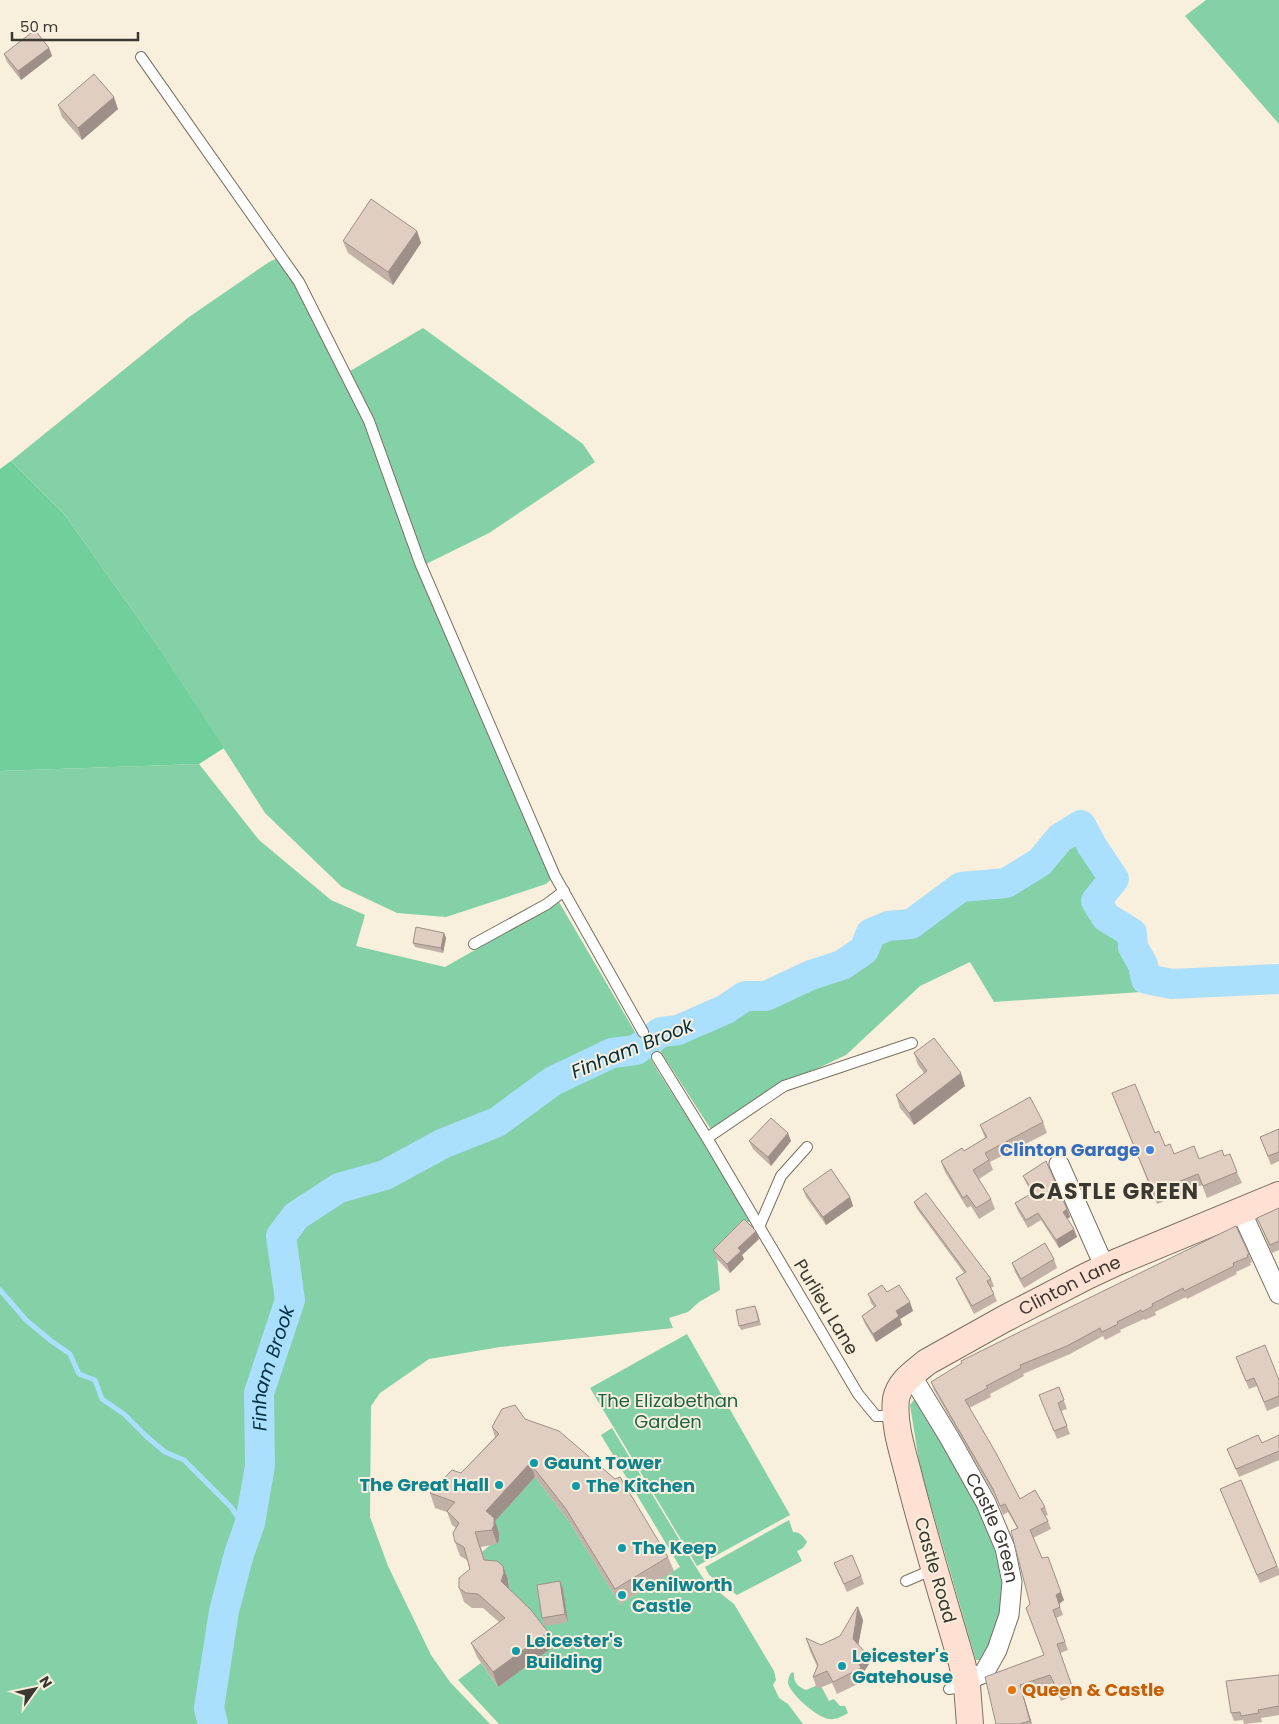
<svg xmlns="http://www.w3.org/2000/svg" width="1279" height="1724" font-family="Poppins,sans-serif">
<style>
.green{fill:#84d0a7}
.forest{fill:#71ce9d}
.lines{fill:none;stroke-linecap:round;stroke-linejoin:round}
.stream{stroke:#aadffe;stroke-width:5}
.river{stroke:#aadffe;stroke-width:30}
.lane-casing{stroke:#797161;stroke-width:12}
.street-casing{stroke:#797161;stroke-width:21}
.secondary-casing{stroke:#797161;stroke-width:28}
.lane{stroke:#fff;stroke-width:10}
.street{stroke:#fff;stroke-width:19}
.secondary{stroke:#ffe1d3;stroke-width:26}
.wall{fill:#c2b1a7}
.shaded-wall{fill:#9e9088}
.building{fill:#e1cec2;stroke:#9e9088}
.shop-dot{fill:#3f7fe0;stroke:#f8efdc;stroke-width:2}
.culture-dot{fill:#0f9aa8;stroke:#f8efdc;stroke-width:2}
.food-dot{fill:#e8710a;stroke:#f8efdc;stroke-width:2}
.labels{text-anchor:middle;stroke-width:4;stroke-linejoin:round;paint-order:stroke}
.shop-label{font-size:18px;font-weight:bold;fill:#366cbe;stroke:#f8efdc;text-anchor:end}
.street-label{font-size:18px;fill:#3b3831;stroke:#f8efdc}
.park-label{font-size:18px;fill:#1d6242;stroke:#f8efdc}
.culture-label{font-size:18px;font-weight:bold;fill:#0d838f;stroke:#f8efdc;text-anchor:start}
.food-label{font-size:18px;font-weight:bold;fill:#c56008;stroke:#f8efdc;text-anchor:start}
.water-label{font-size:19px;font-style:italic;fill:#032f43;stroke:#f8efdc}
.district-label{font-size:22px;font-weight:bold;letter-spacing:1px;fill:#3b3831;stroke:#f8efdc}
</style>
<rect width="100%" height="100%" fill="#f8efdc"/>
<g class="green">
<path d="M1206 0H1279V124L1185 16Z"/>
<path d="M280 257 345 374 423 328 583 444 595 462 489 533 422 566 555 876 546 884 446 917 397 913 342 887 265 813 160 649 65 515 11 461 189 317 269 262Z"/>
<path d="M199 764 259 840 331 900 365 915 356 946 445 967 559 902 659 1073 753 1219 716 1246 720 1290 699 1302 688 1312 669 1318 673 1328 500 1347 429 1359 380 1393 371 1406 370 1517 388 1566 431 1655 450 1682 490 1724H0V771Z"/>
<path d="M1081 825 1092 846 1114 879 1096 902 1106 917 1132 933 1133 947 1143 965 1146 979 1141 992 994 1002 970 962 920 986 846 1055 780 1086 712 1131 652 1038 661 1032 678 1030 726 1009 745 996H766L811 975 842 965 864 950 871 933 888 926 911 924 961 887 1006 883 1040 862 1060 838Z"/>
<path d="M687 1334 790 1515 697 1566 590 1388Z"/>
<path d="M917 1396 972 1485 1003 1574 1002 1613 992 1648 981 1660H976L920 1468 910 1405Z"/>
<path d="M612 1428 699 1572 705 1581 734 1604 774 1671 776 1680 773 1685 779 1698 788 1704 803 1724H499L458 1680 481 1663 498 1687 505 1594C508 1589 510 1586 508 1580L491 1579 482 1552 489 1546 499 1540V1533L485 1531 535 1477 571 1524 620 1604 680 1567 601 1435Z"/>
<path d="M789 1520 793 1532C800 1532 803 1536 807 1542L803 1548 797 1551 802 1561 737 1595 709 1575 705 1567Z"/>
<path d="M792 1672 794 1673C793 1682 798 1687 806 1690L820 1684 829 1701 834 1699 840 1706H845L848 1713C843 1716 836 1720 829 1719 818 1718 790 1694 788 1683 788 1679 789 1675 792 1672Z"/>
</g>
<path class="forest" d="M11 461 65 515 160 649 224 748 199 764 0 771V469Z"/>
<g class="lines">
<path class="stream" d="M0 1290 26 1320 50 1340 70 1354 79 1374 95 1380 102 1399 124 1414 147 1437 165 1452 184 1460 231 1507 247 1531"/>
<path class="river" id="s1" d="M213 1724 209 1708 224 1611 239 1554 250 1523 260 1466 259 1393 290 1300 281 1236 296 1216 339 1188 385 1175 442 1144 497 1122 553 1081 612 1053 636 1050 661 1032 678 1030 726 1009 745 996H766L811 975 842 965 864 950 871 933 888 926 911 924 961 887 1006 883 1040 862 1060 838 1081 825 1092 846 1114 879 1096 901 1106 917 1132 933 1133 947 1143 965 1146 979 1172 984 1279 979"/>
<g class="lane-casing">
<g id="lane">
<path d="M141 57 299 282 369 421 420 563 555 876 643 1032"/>
<path d="M474 944 547 904 564 891"/>
<path d="M657 1057 707 1138 858 1394 876 1416H895"/>
<path d="M707 1138 784 1086 912 1043"/>
<path d="M759 1227 781 1176 807 1147"/>
<path d="M906 1581 934 1569"/>
<path d="M949 1689 966 1686"/>
</g>
</g>
<g class="street-casing">
<g id="street">
<path d="M1059 1164 1105 1268"/>
<path d="M1241 1211 1279 1294"/>
<path id="s2" d="M911 1375 949 1437 986 1503 1005 1548 1012 1582 1009 1615 997 1650 984 1673 965 1681"/>
</g>
</g>
<g class="secondary-casing">
<g id="secondary">
<path id="s3" d="M970 1724 967 1686 962 1663C944 1601 925 1540 909 1477 903 1453 893 1424 896 1399 899 1382 915 1372 927 1362L1004 1319 1087 1276 1117 1262 1279 1195"/>
</g>
</g>
<use href="#lane" class="lane"/>
<use href="#street" class="street"/>
<use href="#secondary" class="secondary"/>
</g>
<g class="wall">
<path d="M49 48 52 56 21 80 7 62 4 54Z"/>
<path d="M58 105 118 109 82 140 62 117Z"/>
<path d="M417 231 421 243 393 285 348 253 343 241Z"/>
<path d="M444 933 446 938 443 953 415 947 413 943Z"/>
<path d="M914 1053 965 1086 914 1125 900 1108 896 1095 924 1073 918 1065Z"/>
<path d="M1112 1093 1155 1133 1165 1146 1174 1154 1199 1159 1224 1156 1237 1172 1242 1183 1207 1198 1202 1185 1157 1204Z"/>
<path d="M1043 1122 1047 1133 990 1162 993 1170 979 1179 991 1199 995 1209 979 1219 971 1206 967 1208 945 1172 941 1161 964 1151 985 1138 980 1125Z"/>
<path d="M1279 1129V1161L1271 1165 1260 1137Z"/>
<path d="M749 1141H791L771 1166 753 1149Z"/>
<path d="M1023 1176 1067 1209 1070 1217 1067 1219 1077 1237 1059 1248 1041 1220 1028 1228 1018 1211 1015 1203 1032 1193 1026 1183Z"/>
<path d="M803 1189 850 1197 853 1206 826 1225 806 1197Z"/>
<path d="M914 1202 991 1279 994 1286 991 1288 997 1301 974 1314 959 1285 956 1278 964 1273 917 1209Z"/>
<path d="M1279 1208V1250L1272 1253 1257 1218Z"/>
<path d="M759 1239 742 1255 744 1259 730 1273 716 1258 713 1250Z"/>
<path d="M1249 1254 1252 1262 1250 1263 1251 1265 1236 1272 1237 1274 1187 1299 1186 1297 1155 1312 1156 1315 1145 1320 1144 1319 1120 1330 1121 1332 1105 1340 1103 1336 1070 1354 1023 1374 1024 1376 990 1394 991 1397 969 1408 1020 1499 1045 1507 1048 1515 1045 1516 1048 1521 1051 1529 1033 1538 1042 1558 1064 1600 1059 1604 1063 1615 1056 1618 1068 1650 1060 1653 1075 1695 1061 1701 1053 1683 1023 1694 1032 1724H996L985 1677 1044 1655 1030 1604 1017 1528 1008 1512 1003 1515 996 1498 934 1390 931 1382Z"/>
<path d="M1054 1259 1057 1268 1024 1288 1015 1272 1012 1263Z"/>
<path d="M887 1292 913 1311 900 1319 902 1325 876 1342 865 1324 862 1316 874 1307 871 1303 868 1294Z"/>
<path d="M757 1310 761 1325 741 1330 739 1326Z"/>
<path d="M1239 1366 1279 1380V1406L1267 1411 1257 1386 1249 1389Z"/>
<path d="M1059 1387 1067 1409 1061 1411 1070 1434 1057 1439 1043 1404Z"/>
<path d="M525 1419 668 1557 674 1571 620 1604 571 1524 535 1477 495 1521 499 1533V1540L497 1544 481 1547 485 1560 503 1566 508 1580 509 1589 553 1647 498 1687 477 1657 471 1643 499 1622 483 1608H472L464 1602 459 1588 470 1569 467 1560 460 1556 455 1542 456 1528 452 1525 447 1512 435 1508 430 1493 461 1473 495 1437 492 1427Z"/>
<path d="M1279 1435V1460L1239 1477 1227 1449 1262 1443Z"/>
<path d="M1241 1480 1279 1570V1575L1260 1583 1220 1489Z"/>
<path d="M834 1563 861 1576 864 1584 847 1592Z"/>
<path d="M560 1581 563 1589 568 1622 545 1626 542 1618Z"/>
<path d="M863 1620 858 1645 865 1652 869 1664 863 1673 866 1680 837 1694 832 1683 817 1689 813 1677 817 1666 810 1651 806 1638 821 1645 840 1636Z"/>
<path d="M1279 1675V1715L1261 1718 1262 1722 1244 1724 1243 1720 1234 1721 1231 1713Z"/>
</g>
<g class="shaded-wall">
<path d="M49 48 52 56 21 80 18 71Z"/>
<path d="M114 97 118 109 82 140 78 128Z"/>
<path d="M417 231 421 243 393 285 388 272Z"/>
<path d="M444 933 446 938 443 953 441 948Z"/>
<path d="M961 1073 965 1086 914 1125 909 1113Z"/>
<path d="M788 1133 791 1141 771 1166 768 1157Z"/>
<path d="M850 1197 853 1206 826 1225 823 1217Z"/>
<path d="M1067 1209 1070 1217 1066 1220 1063 1212Z"/>
<path d="M1074 1229 1077 1237 1059 1248 1056 1240Z"/>
<path d="M756 1231 759 1239 742 1255 744 1259 730 1273 727 1264 738 1248Z"/>
<path d="M910 1302 913 1311 900 1319 902 1325 876 1342 873 1334 896 1311Z"/>
<path d="M530 1463 535 1477 495 1521 499 1533V1540L497 1544 486 1511Z"/>
<path d="M503 1566 508 1580 509 1588 506 1596 501 1581Z"/>
<path d="M560 1581 563 1589 568 1622 565 1614Z"/>
<path d="M1061 1592 1064 1600 1059 1604 1056 1595Z"/>
<path d="M858 1607 863 1620 857 1652 853 1639Z"/>
<path d="M548 1632 553 1647 498 1687 493 1672Z"/>
<path d="M865 1652 869 1664 863 1673 858 1662Z"/>
<path d="M1020 1685 1023 1694 1032 1724 1030 1721Z"/>
</g>
<g class="building">
<path d="M35 30 49 48 18 71 4 54Z"/>
<path d="M94 74 114 97 78 128 58 105Z"/>
<path d="M371 199 417 231 388 272 343 241Z"/>
<path d="M416 927 444 933 441 948 413 943Z"/>
<path d="M934 1038 961 1073 909 1113 896 1095 927 1071 914 1053Z"/>
<path d="M1135 1084 1155 1133 1159 1131 1165 1146 1170 1144 1174 1154 1194 1146 1199 1159 1222 1150 1224 1156 1230 1154 1237 1172 1203 1186 1198 1174 1153 1192 1112 1093Z"/>
<path d="M1030 1097 1043 1122 985 1153 989 1160 973 1170 991 1199 976 1208 967 1195 963 1198 941 1161 962 1148 964 1151 987 1137 980 1125Z"/>
<path d="M771 1118 788 1133 768 1157 749 1141Z"/>
<path d="M1279 1129V1152L1268 1156 1260 1137Z"/>
<path d="M1046 1161 1067 1209 1063 1212 1074 1229 1056 1240 1038 1213 1026 1220 1015 1203 1034 1192 1023 1176Z"/>
<path d="M831 1169 850 1197 823 1217 803 1189Z"/>
<path d="M926 1193 991 1279 987 1281 994 1294 972 1306 956 1278 966 1272 914 1202Z"/>
<path d="M1279 1208V1241L1270 1245 1257 1218Z"/>
<path d="M744 1219 756 1231 738 1248 741 1251 727 1264 713 1250Z"/>
<path d="M1236 1226 1249 1254 1247 1255 1248 1257 1233 1263 1234 1266 1184 1291 1183 1288 1152 1304 1153 1306 1142 1312 1141 1310 1117 1322 1118 1324 1102 1332 1100 1328 1067 1346 1020 1365 1021 1368 986 1386 988 1388 965 1400 996 1453 1020 1499 1035 1490 1045 1507 1041 1509 1048 1521 1030 1530 1042 1558 1048 1557 1061 1592 1056 1595 1060 1607 1053 1610 1065 1642 1057 1644 1072 1686 1058 1692 1050 1675 1020 1685 1030 1721 1019 1724H996L985 1677 1044 1655 1026 1608 1030 1604 1011 1531 1018 1528 1005 1504 1000 1506 993 1489 931 1382 962 1363 961 1361 985 1349Z"/>
<path d="M1045 1243 1054 1259 1021 1279 1012 1263Z"/>
<path d="M882 1285 887 1292 899 1285 910 1302 896 1311 899 1316 873 1334 862 1316 876 1306 868 1294Z"/>
<path d="M755 1306 759 1321 739 1326 736 1310Z"/>
<path d="M1265 1345 1279 1380V1396L1264 1402 1254 1378 1246 1381 1236 1357Z"/>
<path d="M1059 1387 1064 1400 1058 1403 1067 1426 1054 1431 1039 1395Z"/>
<path d="M515 1405 525 1419 559 1431 615 1479 620 1477 668 1557 615 1589 566 1509 530 1463 486 1511 494 1518V1525L492 1530 475 1532 484 1560 497 1561 503 1566 504 1573 501 1581 531 1610 548 1632 493 1672 471 1643 505 1618 478 1594 466 1593 459 1588V1578L470 1569 464 1547 455 1542 453 1533 459 1523 447 1511 455 1502 430 1493 452 1470 461 1473 499 1434 492 1427 502 1409Z"/>
<path d="M1258 1435 1262 1443 1279 1435V1451L1236 1469 1227 1449Z"/>
<path d="M1241 1480 1277 1566 1257 1575 1220 1489Z"/>
<path d="M852 1555 861 1576 844 1584 834 1563Z"/>
<path d="M560 1581 565 1614 542 1618 537 1585Z"/>
<path d="M857 1607H858L853 1639 865 1652 858 1662 861 1668 833 1682 827 1671 813 1677 818 1665 806 1638 821 1645 840 1636Z"/>
<path d="M1279 1675V1706L1258 1710 1259 1713 1241 1716 1240 1712 1231 1713 1226 1681Z"/>
</g>
<circle class="shop-dot" cx="1150" cy="1150" r="5"/>
<g class="culture-dot">
<circle cx="534" cy="1463" r="5"/>
<circle cx="499" cy="1485" r="5"/>
<circle cx="576" cy="1486" r="5"/>
<circle cx="622" cy="1548" r="5"/>
<circle cx="622" cy="1595" r="5"/>
<circle cx="516" cy="1651" r="5"/>
<circle cx="842" cy="1666" r="5"/>
</g>
<circle class="food-dot" cx="1012" cy="1690" r="5"/>
<g class="labels">
<g class="shop-label">
<text x="1140" y="1156">Clinton Garage</text>
</g>
<g class="street-label">
<text dy="6" stroke="none"><textPath href="#s3" startOffset="546">Clinton Lane</textPath></text>
<text transform="translate(826 1307) rotate(59)" y="6">Purlieu Lane</text>
<text dy="6" stroke="none"><textPath href="#s2" startOffset="174">Castle Green</textPath></text>
<text transform="translate(935 1570) rotate(74)" y="6">Castle Road</text>
</g>
<g class="park-label">
<text x="668" y="1407">The Elizabethan<tspan x="668" dy="21">Garden</tspan></text>
</g>
<g class="culture-label">
<text x="544" y="1469">Gaunt Tower</text>
<text x="489" y="1491" text-anchor="end">The Great Hall</text>
<text x="586" y="1492">The Kitchen</text>
<text x="632" y="1554">The Keep</text>
<text x="632" y="1591">Kenilworth<tspan x="632" dy="21">Castle</tspan></text>
<text x="526" y="1647">Leicester's<tspan x="526" dy="21">Building</tspan></text>
<text x="852" y="1662">Leicester's<tspan x="852" dy="21">Gatehouse</tspan></text>
</g>
<g class="food-label">
<text x="1022" y="1696">Queen &amp; Castle</text>
</g>
<g class="water-label">
<text transform="translate(632 1048) rotate(-22)" y="7">Finham Brook</text>
<text dy="7" stroke="none"><textPath href="#s1" startOffset="364">Finham Brook</textPath></text>
</g>
<g class="district-label">
<text x="1114" y="1199">CASTLE GREEN</text>
</g>
</g>
<g transform="translate(35 1689) rotate(57)" stroke="#f8efdc" stroke-width="4" paint-order="stroke">
<path d="M0-4L9 19L0 12L-9 19Z" fill="#3b3831"/>
<text y="-8" font-size="14" font-weight="bold" text-anchor="middle" fill="#3b3831">N</text>
</g>
<path d="M12 32v8h126v-8" fill="none" stroke="#3b3831" stroke-width="2.5"/>
<text x="20" y="32" font-size="15" fill="#3b3831" stroke="#f8efdc" stroke-width="4" paint-order="stroke">50 m</text>
</svg>
